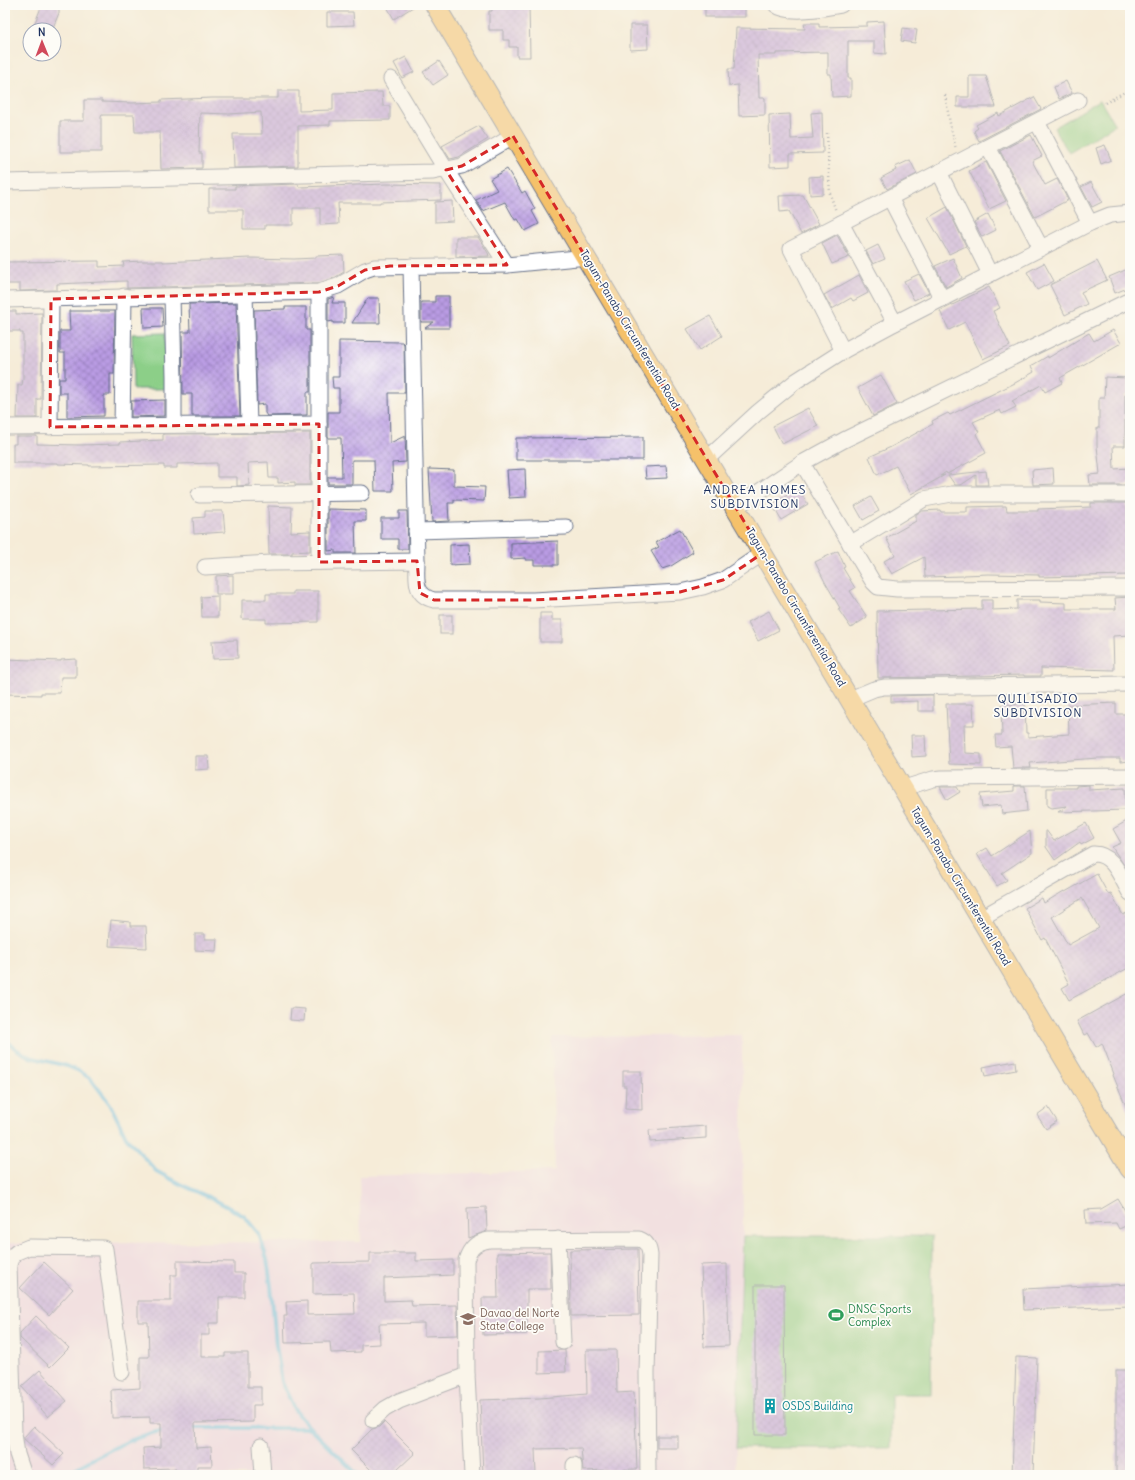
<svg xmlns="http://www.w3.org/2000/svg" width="1135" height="1480" font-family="Delius,sans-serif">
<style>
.built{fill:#edd1e9}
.pitch{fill:#8ccf88;stroke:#547f73}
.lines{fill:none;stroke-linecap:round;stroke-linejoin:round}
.stream{stroke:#6abde6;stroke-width:4}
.building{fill:url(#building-cross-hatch);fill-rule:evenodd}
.minor-casing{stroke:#677189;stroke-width:17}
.major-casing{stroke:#677189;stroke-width:21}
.path{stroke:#677189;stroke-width:2.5;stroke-dasharray:1 3;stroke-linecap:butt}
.minor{stroke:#fff;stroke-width:15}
.major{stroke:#f5c16b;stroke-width:19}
.marked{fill:none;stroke:#d62828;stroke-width:3;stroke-dasharray:8 5;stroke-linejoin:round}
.labels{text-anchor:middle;stroke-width:3.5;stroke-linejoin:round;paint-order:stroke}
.street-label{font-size:11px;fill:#1b2f5e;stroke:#fdfcf7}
.leisure-label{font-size:11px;fill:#27864d;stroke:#fdfcf7;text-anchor:start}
.education-label{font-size:11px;fill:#785e54;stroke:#fdfcf7;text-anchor:start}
.culture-label{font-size:11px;fill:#0d838f;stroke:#fdfcf7;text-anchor:start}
.neighbourhood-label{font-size:12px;letter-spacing:1px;fill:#1b2f5e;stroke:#fdfcf7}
</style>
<defs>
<pattern id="building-cross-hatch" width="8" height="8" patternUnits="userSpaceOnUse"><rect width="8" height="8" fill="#b99be3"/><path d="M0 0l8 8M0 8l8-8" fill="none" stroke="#967fbb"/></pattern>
</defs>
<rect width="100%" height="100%" fill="#fdfcf7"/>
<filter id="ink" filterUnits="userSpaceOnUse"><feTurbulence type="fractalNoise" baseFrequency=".025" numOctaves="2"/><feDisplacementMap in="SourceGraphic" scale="8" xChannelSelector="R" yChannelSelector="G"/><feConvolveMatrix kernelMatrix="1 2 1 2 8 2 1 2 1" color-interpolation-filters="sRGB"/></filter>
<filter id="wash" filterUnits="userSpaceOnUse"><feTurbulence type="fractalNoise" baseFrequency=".012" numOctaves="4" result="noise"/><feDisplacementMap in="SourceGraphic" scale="16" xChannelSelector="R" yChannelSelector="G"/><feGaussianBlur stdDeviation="0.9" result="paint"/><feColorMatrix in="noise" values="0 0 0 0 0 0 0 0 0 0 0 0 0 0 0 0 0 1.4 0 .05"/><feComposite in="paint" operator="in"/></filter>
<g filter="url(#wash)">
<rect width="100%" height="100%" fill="#f5ecd8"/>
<path class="built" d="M742 1035 743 1236H932L931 1394H891V1448H736L735 1475H5V1243L361 1242 359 1176 555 1171 552 1037Z"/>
<g class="pitch">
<path d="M1100 100 1115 125 1069 153 1054 128Z"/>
<path d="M165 333 166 389H133L132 334Z"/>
<path d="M743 1236H932L931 1394H891V1448H736Z"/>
</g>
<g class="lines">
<g class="stream">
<path d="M5 1039 16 1049 30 1057 67 1066 79 1071 91 1079 110 1104 126 1137 156 1171 180 1184 215 1200 244 1216 259 1234 267 1259 271 1286 276 1345 282 1382 294 1409 310 1428 358 1475"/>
<path d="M190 1428H310"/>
<path d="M64 1475C96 1457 129 1437 165 1430"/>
</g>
</g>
<g id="blocks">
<g class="building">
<path d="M42 5H59V13L52 30H32Z"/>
<path d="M386 5H416L394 19Z"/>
<path d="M492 5H529L530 57H517V47H509V40H503V30H489V11H492Z"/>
<rect x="705" y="5" width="40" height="12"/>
<path d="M327 12H353L354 25 327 26Z"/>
<path d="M884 21 886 54 874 53V41H848V78H851V96L832 97 831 74H828V52L776 53V55H758L759 98H765V115L739 116 738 85 729 86 728 69H734L736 28 805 29 804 23H819V27L867 26V22Z"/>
<path d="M630 25H647L648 49 630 50Z"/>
<path d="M903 28 917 30 915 43 901 41Z"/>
<path d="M406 57 414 72 402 78 394 63Z"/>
<path d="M439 61 448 75 433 85 423 72Z"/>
<path d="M969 76H986L996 107H957V97H969Z"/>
<path d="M1066 81 1072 93 1059 99 1054 87Z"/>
<path d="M278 91H299V111L333 110V93L382 92 383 106H390V120L330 121V125L298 126V166L234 168 233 134H262L261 112 229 114 200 113 199 153H202V168L161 169 160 132H135L134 115H102L101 117V152H60V121H84V100H102V102L132 103 161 102V100L212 98H278Z"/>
<path d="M1034 97 1041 109 979 141 974 131 978 128 976 125 998 113 999 116Z"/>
<path d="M822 112 823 153 790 154V166L770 167 769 115 790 114 791 139 813 138 811 113Z"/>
<path d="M479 126 488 139 459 157 450 159 442 146Z"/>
<path d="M1031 135 1042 156 1032 161 1045 185 1057 179 1068 200 1035 217 1000 151Z"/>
<path d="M1105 145 1111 160 1101 164 1096 148Z"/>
<path d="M910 160 917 174 887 189 881 178 896 170 895 167Z"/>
<path d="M986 162 1006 201 989 209 969 171Z"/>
<path d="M507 169 522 193 525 191 535 209 532 211 539 224 525 231 518 219 515 220 505 202 483 211 476 200 497 190 490 179Z"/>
<path d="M823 176V194L810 195 809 177Z"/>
<path d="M1091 182 1102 202 1092 207 1081 187Z"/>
<path d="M298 184 299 187 386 184 441 185V200L380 202V203H338L339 224 320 225V208H293V225H265V229H243V210H209V189H235V186Z"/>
<path d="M803 195 819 224 801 234 789 211 780 212 779 196Z"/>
<path d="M452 201 453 221 435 222V202Z"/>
<path d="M947 207 966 246 949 254 928 218Z"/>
<path d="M988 214 996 230 982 237 974 222Z"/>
<path d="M837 235 849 257 832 264 822 243Z"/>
<path d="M456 237H478L488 253 489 256 456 257Z"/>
<path d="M878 245 885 259 873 264 866 251Z"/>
<path d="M343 255 344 272 334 278 318 283 127 288V281H124L57 284V290L20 291V284H5V262L99 261V267L124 266 123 262 142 261H163V262L250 258 294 259 316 258V256Z"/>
<path d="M953 258 962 278 946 287 935 266Z"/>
<path d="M1097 261 1107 280 1081 292 1087 304 1065 315 1050 285Z"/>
<path d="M1044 263 1054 281 1037 290 1027 272Z"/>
<path d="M1130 268V287L1115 293 1109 277Z"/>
<path d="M919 274 929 293 914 300 904 281Z"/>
<path d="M859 275 868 293 853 301 851 298 832 309 824 295Z"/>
<path d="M989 287 1000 308 993 311 1010 346 983 359 965 322 949 330 940 311Z"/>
<path d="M435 296H449V328H425L434 322H421V302H435Z"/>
<path d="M334 297 332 303H345V323H333V321L328 322V299Z"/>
<path d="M368 298H379L380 323H352Z"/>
<path d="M236 303 240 416H192V394H183L182 332H190L189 304Z"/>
<path d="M285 307H306V330H310V392H307V415L267 416 265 413V404L257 405 254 310 285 309Z"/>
<path d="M143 308H162L163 327 144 328Z"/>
<path d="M5 311H16V314L42 313 41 399H37V418H17L18 385H22L23 379V333H20V331H5Z"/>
<path d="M69 311H115L114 374H110V395H104V416L67 417V393H59V379H65V353H60V331H70Z"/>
<path d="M710 316 722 336 700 350 687 329Z"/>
<path d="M1113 330 1121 343 1060 378 1062 383 1045 392 1041 385 1012 401 1016 407 1002 414 1000 410 973 422 979 432 976 434 986 453 947 474 946 472 940 476 945 475 911 494 896 466 877 475 869 457 891 447 933 424 932 421 948 413 950 415 1015 383 1034 372 1031 366 1048 356V358L1089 333 1094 341Z"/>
<path d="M339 341 402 342 404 344 405 393H389L390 443 405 436 406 462 392 463 393 491H375L374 460H352V484H328V477H342L341 438H328V412H339V388H333L332 377H339Z"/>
<path d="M881 375 897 404 873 416 858 388Z"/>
<path d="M1105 377 1128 378V395H1125V446H1113L1114 469 1130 468V485H1090L1089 475 1100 474 1097 446V428H1099V398H1104Z"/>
<path d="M165 400V416L131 417V401Z"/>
<path d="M808 408 818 426 782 444 773 426Z"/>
<path d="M310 433V485H295V482L278 483V478H269L268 462 248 463 249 485 237 486V477H217V463L177 464V468H164V465L89 466V465L58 464V463H13V444H16V436H37V444L79 445 120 444V442L163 440V434Z"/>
<path d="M643 437V460H516V438Z"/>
<path d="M666 466 667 478 646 479 645 467Z"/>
<path d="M1053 468 1054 484 1033 485 1032 470Z"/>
<path d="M429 469 454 470V486L485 487 484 501 454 500V503H448L449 521 432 522Z"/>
<path d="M525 469 526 497 509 498 507 470Z"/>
<path d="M986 471 988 485H976V475L961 485H955L948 475Z"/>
<path d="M798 489 808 504 781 520 772 504Z"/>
<path d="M871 497 879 511 863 520 855 506Z"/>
<path d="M1091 503H1127L1128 538H1130V575L1039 577V575L988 574 964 575V576L925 577 924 557 892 574 884 561 895 555 886 538 916 521V514L922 511 940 510 941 512H967V507L1006 506 1007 511H1038V509L1091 507Z"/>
<path d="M268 506 292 507 291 532 310 531V551L292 552V554H269Z"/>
<path d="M328 509 366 510V521H355L356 553H335V550L328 551Z"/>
<path d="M205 511H223L225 532 194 534 193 518 205 517Z"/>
<path d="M399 511H407L408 549H398V539H381V518H399Z"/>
<path d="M680 529 693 552 671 566 662 569 651 551 659 547 656 542Z"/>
<path d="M558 541V565H534V560H526V558L511 559V543Z"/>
<path d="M469 544 470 564 450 565V545Z"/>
<path d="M838 551 845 567 843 568 855 588 850 591 867 617 851 628 838 609 840 608 825 582 815 562Z"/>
<path d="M233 575V594H216V576Z"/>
<path d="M293 591H318V622L266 623V619H242V600H266V594H293Z"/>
<path d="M218 596V617H202L201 597Z"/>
<path d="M1130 597V635L1113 636 1114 670 1041 668V676H1024V675L878 678 877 611 982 609V600H992V610L1017 609V600H1040V602L1066 603V609H1116L1115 598Z"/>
<path d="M769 611 779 630 758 641 748 622Z"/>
<path d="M540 613H552V620H562V642H540Z"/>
<rect x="440" y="615" width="12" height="19"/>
<path d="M237 640 238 658 213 659 212 641Z"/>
<path d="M5 659 61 661V660L76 659V677H61L60 693H41V695L5 694Z"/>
<path d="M933 695V711H918V701L891 702V696Z"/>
<path d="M1116 703V714H1130V761L1120 762V758H1098L1030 763 1031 768H1013L1011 746 996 747 995 735H1002L1001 705 1025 704 1026 733H1028V737L1069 734 1068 705Z"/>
<path d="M946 704H973L974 725H964L965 753 981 754V765L949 764Z"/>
<path d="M911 735H925L926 756 912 757Z"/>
<path d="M195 756H208L209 769 195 770Z"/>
<path d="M1089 785V790L1125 788 1126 810 1058 812 1067 806 1051 808 1047 806V788H1076V786Z"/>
<path d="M1014 786H1025L1027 811 1002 814 1001 805 982 807 980 794 1014 791Z"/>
<path d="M940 787H957L960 792 947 800Z"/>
<path d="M1130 819V874L1112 847 1121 843 1113 829Z"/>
<path d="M1086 823 1094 838 1081 845 1080 842 1055 860 1046 847V830L1054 841Z"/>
<path d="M1030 831 1032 853 1002 873 1007 880 997 886 977 854 987 848 992 856Z"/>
<path d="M1097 874 1108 894 1111 893 1123 915 1130 911V967L1069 1000 1062 988 1069 984 1045 938 1042 940 1025 908 1042 898 1044 903 1064 891 1065 892ZM1082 898 1099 928 1068 945 1052 917Z"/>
<path d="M111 920 130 922V926H146L147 948 109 946Z"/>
<path d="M195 934H205V939H217L216 951 195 950Z"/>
<path d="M1130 992V1116L1113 1075 1114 1074 1102 1043 1096 1047 1088 1033 1084 1035 1077 1021Z"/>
<path d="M291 1008 305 1009 304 1021 290 1020Z"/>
<path d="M1015 1061 1016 1070 985 1076 983 1067Z"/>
<path d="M623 1071H641L642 1110 625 1109 626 1086H623Z"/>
<path d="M1048 1107 1057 1121 1046 1129 1037 1115Z"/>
<path d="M706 1126V1138L650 1142 649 1130Z"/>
<path d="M1118 1199 1130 1219V1224L1119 1229 1116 1223 1086 1224 1085 1210 1101 1209Z"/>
<path d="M486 1207 487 1231 468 1238 467 1208Z"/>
<path d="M638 1249 639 1315 571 1316 570 1250Z"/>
<path d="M550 1252 551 1289H527V1334L483 1335 482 1298H498L497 1253Z"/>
<path d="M370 1253H416V1261L453 1260V1275L384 1278V1301L411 1300 412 1306 457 1305 458 1335 424 1336V1323L379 1324 380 1344 361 1345V1352L331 1353 330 1342 285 1343 284 1316H287L286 1302 307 1301V1315L355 1314 354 1293 313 1294V1263L370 1262Z"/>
<path d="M177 1261 234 1262V1273H244V1297H219V1323H209V1335H201V1357H225V1353H248V1387H261V1405H253V1422L195 1423 196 1448 211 1447 212 1466H197V1475H176L175 1468 144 1469 143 1448 161 1447V1423H150V1417L112 1418 111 1390 140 1388V1357H149L148 1322H138V1301H171V1275H177Z"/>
<path d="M44 1262 73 1289 49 1315 20 1288Z"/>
<path d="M727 1264 729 1346 704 1347 701 1265Z"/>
<path d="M1130 1284V1306L1024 1310 1023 1289Z"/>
<path d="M755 1285H784L785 1435H755Z"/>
<path d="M36 1316 69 1348 50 1367 20 1338V1333Z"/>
<path d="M565 1350 566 1372 539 1373V1351Z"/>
<path d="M586 1350H616L617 1393 634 1392 637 1469 583 1471 581 1448 535 1449 536 1475H483L480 1400 540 1398 587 1394Z"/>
<path d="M1016 1357 1037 1358 1033 1475H1012Z"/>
<path d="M40 1370 67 1401 48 1417 22 1387V1386Z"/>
<rect x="1116" y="1370" width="14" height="105"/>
<path d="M384 1422 415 1453 397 1470 403 1475H376L351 1450 372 1429 379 1427Z"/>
<path d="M34 1426 64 1454 53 1465 24 1439V1437Z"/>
<rect x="657" y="1436" width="21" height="12"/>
</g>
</g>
</g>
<g filter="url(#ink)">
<use href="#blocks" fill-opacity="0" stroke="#677189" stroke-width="1"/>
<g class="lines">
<g class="minor-casing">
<g id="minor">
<path d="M776 5C788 15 825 8 841 5"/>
<path d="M391 79 446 170 507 265"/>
<path d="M1037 122 1090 223"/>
<path d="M988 147 1041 248"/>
<path d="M939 172 990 274"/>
<path d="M5 182 433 172 462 166 513 136"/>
<path d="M890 198 942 299"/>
<path d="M841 223 895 323"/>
<path d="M411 266 417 561"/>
<path d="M245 294 249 425"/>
<path d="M172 296 174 376V425"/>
<path d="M5 300 319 292 338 286 365 270 374 267 507 265 587 257"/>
<path d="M843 351 791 249 1078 100"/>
<path d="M122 426 124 296"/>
<path d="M5 427 319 424"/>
<path d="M50 427 51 299"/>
<path d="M707 459 758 412 796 381 843 351 895 323 1090 223 1110 215 1130 213"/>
<path d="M802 463 873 582 878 587 897 589 1130 588"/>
<path d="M199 495 362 493"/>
<path d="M736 507 802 463 844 440 1130 300"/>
<path d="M416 531 566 527"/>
<path d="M850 544 924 499 952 494H1130"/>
<path d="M319 562V292"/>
<path d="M205 567 271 563 417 561C417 578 413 595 434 600H533L680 592 703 587 723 580 763 553"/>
<path d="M850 699 874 689 884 687 1130 684"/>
<path d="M904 788 933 779 942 778 1130 776"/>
<path d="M981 918 1093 854C1113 853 1121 878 1130 893"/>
<path d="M558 1239 563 1342"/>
<path d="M373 1420 385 1409 399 1401 467 1375"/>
<path d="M261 1446 263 1475"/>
<path d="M24 1475 17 1454 14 1433 9 1264 12 1256 17 1252 29 1247 103 1248 105 1249 122 1372"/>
<path d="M472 1475 467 1375 466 1260C470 1248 476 1242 489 1240L639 1239C647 1242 649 1247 650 1255L647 1373 648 1475"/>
<path d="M574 1475V1465"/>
</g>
</g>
<g class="major-casing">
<path id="major" d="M435 5 1130 1169"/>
</g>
<g class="path">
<path d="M945 95 951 129 956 149"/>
<path d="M1105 103 1130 89"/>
<path d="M827 133 830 194 836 211"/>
</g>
<use href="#minor" class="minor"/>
<use href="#major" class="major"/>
</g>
</g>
<path d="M0 0H1135V1480H0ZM513 136 763 553 723 580 680 592 533 600H434L420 593 417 561 319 562V424L50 427 51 299 319 292 338 286 365 270 390 266 507 265 446 170 462 166Z" fill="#f5ecd8" fill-opacity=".55" fill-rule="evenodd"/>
<path class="marked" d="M513 136 763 553 723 580 680 592 533 600H434L420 593 417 561 319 562V424L50 427 51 299 319 292 338 286 365 270 390 266 507 265 446 170 462 166Z"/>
<defs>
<g id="stadium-bare" transform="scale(1.2)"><path d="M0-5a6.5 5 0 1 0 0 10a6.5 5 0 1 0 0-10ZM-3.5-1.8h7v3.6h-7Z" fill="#2e9e5b" stroke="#fdfcf7" stroke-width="2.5" paint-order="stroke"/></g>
<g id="university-bare" transform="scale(1.2)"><path d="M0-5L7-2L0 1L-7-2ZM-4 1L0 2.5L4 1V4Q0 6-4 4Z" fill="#8d6e63" stroke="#fdfcf7" stroke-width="2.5" paint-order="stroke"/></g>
<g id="building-bare" transform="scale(1.2)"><path d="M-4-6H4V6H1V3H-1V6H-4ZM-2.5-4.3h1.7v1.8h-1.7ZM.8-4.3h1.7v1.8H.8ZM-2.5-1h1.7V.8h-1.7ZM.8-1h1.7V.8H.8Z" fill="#0f9aa8" stroke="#fdfcf7" stroke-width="2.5" paint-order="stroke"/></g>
</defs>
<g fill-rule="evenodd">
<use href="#stadium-bare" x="836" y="1315"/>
<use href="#university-bare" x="468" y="1319"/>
<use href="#building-bare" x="770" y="1406"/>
</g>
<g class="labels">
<g class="street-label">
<text transform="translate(630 329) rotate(59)" y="4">Tagum-Panabo Circumferential Road</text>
<text transform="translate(796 607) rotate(59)" y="4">Tagum-Panabo Circumferential Road</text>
<text transform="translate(961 886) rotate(59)" y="4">Tagum-Panabo Circumferential Road</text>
</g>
<g class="leisure-label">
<text x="848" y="1313">DNSC Sports<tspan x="848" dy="13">Complex</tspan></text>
</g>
<g class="education-label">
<text x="480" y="1317">Davao del Norte<tspan x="480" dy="13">State College</tspan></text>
</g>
<g class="culture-label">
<text x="782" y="1410">OSDS Building</text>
</g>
<g class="neighbourhood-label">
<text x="755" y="494">ANDREA HOMES<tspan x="755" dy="14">SUBDIVISION</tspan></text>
<text x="1038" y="703">QUILISADIO<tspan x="1038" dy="14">SUBDIVISION</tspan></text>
</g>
</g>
<rect width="1135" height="1480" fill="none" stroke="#fdfcf7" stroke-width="20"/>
<g transform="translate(42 42) rotate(359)"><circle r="19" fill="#fdfcf7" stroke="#a3aaba"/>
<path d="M0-3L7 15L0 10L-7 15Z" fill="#d1495b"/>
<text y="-6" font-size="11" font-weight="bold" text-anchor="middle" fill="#1b2f5e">N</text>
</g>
</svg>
